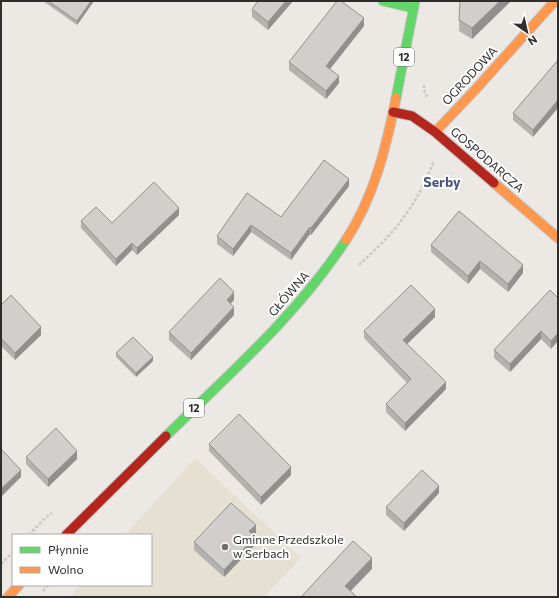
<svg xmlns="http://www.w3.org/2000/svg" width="559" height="598" font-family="Commissioner,sans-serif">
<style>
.education{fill:#e6e0d3}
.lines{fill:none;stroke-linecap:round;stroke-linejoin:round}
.fast-casing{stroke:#c5c4c5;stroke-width:11}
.slow-casing{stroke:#c5c4c5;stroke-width:11}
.jam-casing{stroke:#c5c4c5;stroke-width:11}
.path{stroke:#c9c9c8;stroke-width:2.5;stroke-dasharray:3 2;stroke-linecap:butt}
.fast{stroke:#63d668;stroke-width:9}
.slow{stroke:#ff974d;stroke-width:9}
.jam{stroke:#b3261e;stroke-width:9}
.wall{fill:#b4b1af}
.shaded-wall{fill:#92908e}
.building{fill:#d1cecb;stroke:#92908e}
.poi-dot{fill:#706f6e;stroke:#fff;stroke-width:1.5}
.labels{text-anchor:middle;stroke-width:4;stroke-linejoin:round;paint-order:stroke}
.shield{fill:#fff;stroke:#6d6d6d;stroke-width:1}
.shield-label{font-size:11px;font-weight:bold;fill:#2e2e2e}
.street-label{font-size:12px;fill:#2e2e2e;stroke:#fff}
.poi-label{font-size:12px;fill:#2e2e2e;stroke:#fff;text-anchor:start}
.quarter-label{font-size:14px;font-weight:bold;fill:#4d5680;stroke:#fff}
</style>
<rect width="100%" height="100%" fill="#ece8e4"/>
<path class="education" d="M195 458 301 558 264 597H70L80 585H151V535H125Z"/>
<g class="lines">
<g class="fast-casing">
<g id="fast">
<path d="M383 1 413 8"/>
<path d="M396 98 415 1"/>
<path d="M166 436C229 374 297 315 346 240"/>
</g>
</g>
<g class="slow-casing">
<g id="slow">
<path d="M435 132 475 90 555 1"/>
<path d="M494 183 558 238"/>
<path d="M346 240C374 197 386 148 396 98"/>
<path d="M8 597 19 585"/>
</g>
</g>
<g class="jam-casing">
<g id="jam">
<path d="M393 112 412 116 435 132 494 183"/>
<path d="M66 535 166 436"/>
</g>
</g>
<g class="path">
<path d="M424 85V90L427 97"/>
<path d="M359 265C370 254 382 244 392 232 410 212 423 188 433 163L435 162"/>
<path d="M29 535 45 518 52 513"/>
<path d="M1 564 13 552"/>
<path d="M43 591 48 585"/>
</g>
<use href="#fast" class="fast"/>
<use href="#slow" class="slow"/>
<use href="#jam" class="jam"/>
</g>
<g class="wall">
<path d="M43 1H94L77 25Z"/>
<path d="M293 1 268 30 252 17V9Z"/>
<path d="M460 1H511L472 39 459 31Z"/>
<path d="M364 26 330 69 339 83 326 99 289 70V62Z"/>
<path d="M558 60 533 137 513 120V113Z"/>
<path d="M349 186 311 235 310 234 291 260 251 232 233 256 217 244V236L247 193 281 217Z"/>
<path d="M179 215 137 255 132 250 116 266 81 228V221L112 223Z"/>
<path d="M431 245 523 273 508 292 480 269 468 284 431 252Z"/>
<path d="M558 298 551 349 541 339 510 372 494 358V350Z"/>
<path d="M234 300 230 303 234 315 191 360 169 340V332Z"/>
<path d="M1 305 41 335 15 360 1 346Z"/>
<path d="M435 317 407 344 446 389 405 431 386 412V404L407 383 364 338V331Z"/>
<path d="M116 353 153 361 136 377 116 357Z"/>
<path d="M209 444 291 475 261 505 209 451Z"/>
<path d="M26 457 77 459 48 487 26 464Z"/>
<path d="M439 493 404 531 386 515V507Z"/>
<path d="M256 533 253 535 255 545 224 577 194 550V542Z"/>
</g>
<g class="shaded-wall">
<path d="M91 1H94L77 25V21Z"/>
<path d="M286 1H293L268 30V22Z"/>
<path d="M500 1H511L472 39V28Z"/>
<path d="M364 18V26L326 74V66Z"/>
<path d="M339 76V83L326 99V91Z"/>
<path d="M558 100V108L533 137V130Z"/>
<path d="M349 179V186L311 235V228Z"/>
<path d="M179 208V215L137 255V248Z"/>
<path d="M251 225V232L233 256V249Z"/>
<path d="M310 227V234L291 260V253Z"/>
<path d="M132 243V250L116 266V259Z"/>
<path d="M480 261V269L468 284V276Z"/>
<path d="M523 265V273L508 292V284Z"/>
<path d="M234 292V300L227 308V300Z"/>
<path d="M234 307V315L191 360V353Z"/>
<path d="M435 309V317L403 348V340Z"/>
<path d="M41 327V335L15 360V353Z"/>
<path d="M541 331V339L510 372V364Z"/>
<path d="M558 333V341L551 349V341Z"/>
<path d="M153 357V361L136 377V373Z"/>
<path d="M446 382V389L405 431V423Z"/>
<path d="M77 451V459L48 487V479Z"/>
<path d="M291 467V475L261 505V497Z"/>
<path d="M21 470V477L1 497V489Z"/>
<path d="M439 486V493L404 531V523Z"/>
<path d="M256 525V533L249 539V531Z"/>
<path d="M255 537V545L224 577V570Z"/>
<path d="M372 558V569L345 597V586Z"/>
</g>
<g class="building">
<path d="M48 1H91L77 21Z"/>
<path d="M258 1H286L268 22 252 9Z"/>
<path d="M337 1H341L364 18 326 66 339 76 326 91 289 62Z"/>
<path d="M460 1H500L472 28 459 20Z"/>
<path d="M558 60V100L533 130 513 113Z"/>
<path d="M324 160 349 179 311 228 310 227 291 253 251 225 233 249 217 236 247 193 281 217Z"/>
<path d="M154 182 179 208 137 248 132 243 116 259 81 221 96 207 112 223Z"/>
<path d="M459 211 523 265 508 284 480 261 468 276 431 245Z"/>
<path d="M220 278 234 292 227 300 234 307 191 353 169 332Z"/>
<path d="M411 285 435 309 403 340 446 382 405 423 386 404 411 379 364 331Z"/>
<path d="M550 290 558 298V333L551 341 541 331 510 364 494 350Z"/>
<path d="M11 295 41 327 15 353 1 338V305Z"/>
<path d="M133 337 153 357 136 373 116 353Z"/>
<path d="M239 414 291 467 261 497 209 444Z"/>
<path d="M56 428 77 451 48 479 26 457Z"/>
<path d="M1 449 21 470 1 489Z"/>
<path d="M422 470 439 486 404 523 386 507Z"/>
<path d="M231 503 256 525 249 531 255 537 224 570 194 542Z"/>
<path d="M353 541 372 558 345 586 357 597H301Z"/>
</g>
<circle class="poi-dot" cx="225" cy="547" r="4"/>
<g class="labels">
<g class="shield">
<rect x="394" y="48" width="20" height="18" rx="3"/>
<rect x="184" y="399" width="20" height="18" rx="3"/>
</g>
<g class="shield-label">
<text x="404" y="61">12</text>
<text x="194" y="412">12</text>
</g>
<g class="street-label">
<text transform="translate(470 76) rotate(-47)" y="4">OGRODOWA</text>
<text transform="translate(487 160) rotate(41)" y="4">GOSPODARCZA</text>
<text transform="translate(289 294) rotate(-49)" y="4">GŁÓWNA</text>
</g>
<g class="poi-label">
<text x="233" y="544">Gminne Przedszkole<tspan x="233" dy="14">w Serbach</tspan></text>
</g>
<g class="quarter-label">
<text x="442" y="187">Serby</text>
</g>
</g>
<rect width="559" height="598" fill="none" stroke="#2e2e2e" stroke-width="4"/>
<rect x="12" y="534" width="140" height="52" fill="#ffffff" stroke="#ababab"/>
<rect x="20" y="547" width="20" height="6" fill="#63d668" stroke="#ababab"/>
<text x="48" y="554" font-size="12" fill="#2e2e2e">Płynnie</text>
<rect x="20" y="567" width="20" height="6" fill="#ff974d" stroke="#ababab"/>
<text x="48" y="574" font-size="12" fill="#2e2e2e">Wolno</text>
<g transform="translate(527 32) rotate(146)" stroke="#ffffff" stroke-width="3" paint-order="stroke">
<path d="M0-3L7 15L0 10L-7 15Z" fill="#2e2e2e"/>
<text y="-6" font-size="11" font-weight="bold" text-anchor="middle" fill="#2e2e2e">N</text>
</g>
</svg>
